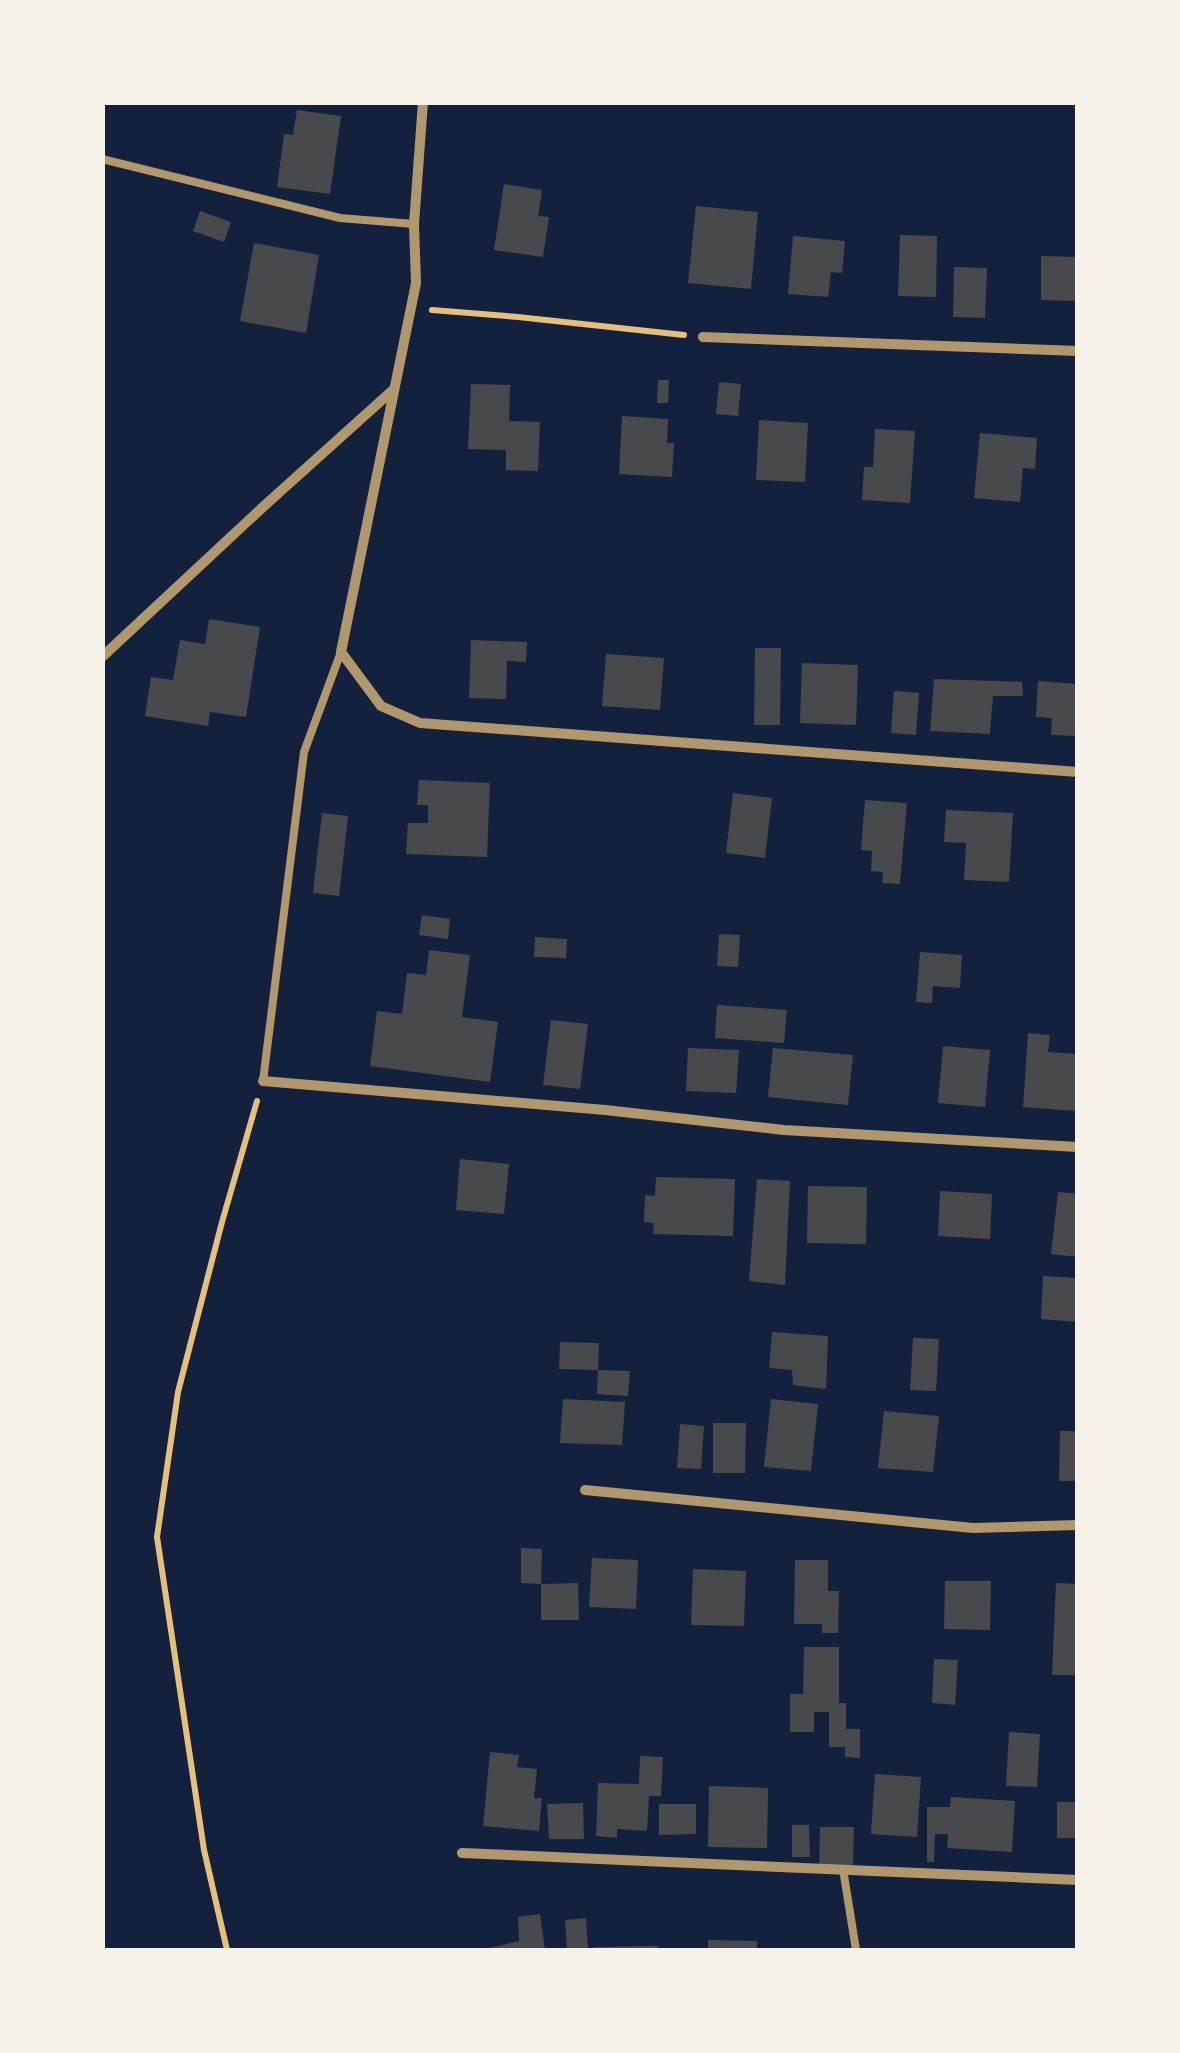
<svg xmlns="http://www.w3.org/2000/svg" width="1180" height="2053" font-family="Arial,sans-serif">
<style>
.building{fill:#48494c}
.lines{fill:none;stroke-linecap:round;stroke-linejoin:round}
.path{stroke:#e5c07b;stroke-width:6}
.service{stroke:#b1986c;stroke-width:8}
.minor{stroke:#b1986c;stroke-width:10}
</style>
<rect width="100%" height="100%" fill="#14213d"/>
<g class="building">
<path d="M297 110 341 116 330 194 277 187 284 134 293 135Z"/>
<path d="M504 184 542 190 538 216 549 217 543 257 494 250Z"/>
<path d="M696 206 758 212 751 289 688 283Z"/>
<path d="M200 211 231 222 224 242 193 231Z"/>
<path d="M900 235 937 236 936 297 898 296Z"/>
<path d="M793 236 845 241 842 273 831 272 828 297 788 294Z"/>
<path d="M254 243 319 255 306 333 240 321Z"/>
<path d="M1041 256 1078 257V301L1041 300Z"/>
<path d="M954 267 987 268 985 318 953 317Z"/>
<path d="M658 380H669L668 403H657Z"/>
<path d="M719 382 741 384 738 416 716 414Z"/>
<path d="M471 384 510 385 509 421 540 422 538 471 506 470V450L468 449Z"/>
<path d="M622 416 668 419 667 443H674L672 477 619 474Z"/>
<path d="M759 420 808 423 805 482 756 480Z"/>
<path d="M875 429 915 431 910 503 862 500 864 467H873Z"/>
<path d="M980 433 1037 438 1035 469 1023 468 1020 502 974 498Z"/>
<path d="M209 619 260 627 246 717 210 712 208 726 145 716 151 677 173 680 180 640 205 644Z"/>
<path d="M471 640 527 642 526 662 507 661 506 699 469 698Z"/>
<path d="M755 648H781L780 725H754Z"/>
<path d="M606 654 664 658 660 710 602 706Z"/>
<path d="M802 663 858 665 856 725 800 723Z"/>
<path d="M934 679 1022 682 1023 696H993L990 734 930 731Z"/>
<path d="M1038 681 1078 684V736L1051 735 1052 718 1036 717Z"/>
<path d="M894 691 919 693 916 735 891 733Z"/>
<path d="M419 780 490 783 487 857 406 854 408 823H428V805H417Z"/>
<path d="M733 793 772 798 765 858 726 853Z"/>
<path d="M865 800 907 803 900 884 882 883 883 872 871 871 872 851 861 850Z"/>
<path d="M946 810 1013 813 1009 882 964 880 966 843 944 842Z"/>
<path d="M322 813 348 816 339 896 313 893Z"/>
<path d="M422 915 450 919 448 939 419 935Z"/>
<path d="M719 934 740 935 738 967 717 966Z"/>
<path d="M535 937 567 939 566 958 534 957Z"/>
<path d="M429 950 470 955 462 1017 498 1022 490 1082 370 1066 377 1011 402 1014 407 973 426 975Z"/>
<path d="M920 952 962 955 960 988 933 986 932 1003 916 1002Z"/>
<path d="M717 1005 787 1010 784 1043 715 1038Z"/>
<path d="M551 1020 588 1024 580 1089 543 1085Z"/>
<path d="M1028 1033 1050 1035 1048 1052 1078 1054 1076 1111 1023 1107Z"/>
<path d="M943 1046 990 1050 985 1107 938 1103Z"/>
<path d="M688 1048 739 1050 736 1093 686 1091Z"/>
<path d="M773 1048 853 1055 848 1105 768 1097Z"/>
<path d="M460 1159 509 1164 504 1214 456 1210Z"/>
<path d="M656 1177 735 1179 733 1236 653 1234 654 1223 644 1222 645 1195 655 1196Z"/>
<path d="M757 1179 790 1181 785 1285 749 1281Z"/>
<path d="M808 1186 867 1187 866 1244 807 1243Z"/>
<path d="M940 1191 992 1194 990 1239 938 1236Z"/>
<path d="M1058 1192 1078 1194V1257L1051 1254Z"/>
<path d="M1043 1276 1078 1278V1322L1041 1319Z"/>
<path d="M772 1332 828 1336 826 1389 793 1385 792 1370 769 1368Z"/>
<path d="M913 1338 939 1339 936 1391 910 1390Z"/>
<path d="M560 1342 599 1343 598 1370 559 1369Z"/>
<path d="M598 1370 630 1371 628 1396 597 1394Z"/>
<path d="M563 1399 625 1402 622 1445 560 1443Z"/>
<path d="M771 1399 818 1404 811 1471 764 1467Z"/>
<path d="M884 1411 939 1416 933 1472 878 1468Z"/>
<path d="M713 1423H746L745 1473H713Z"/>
<path d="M680 1424 704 1426 701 1469 677 1468Z"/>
<path d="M1060 1431H1078V1481H1059Z"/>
<path d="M521 1548 542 1549 541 1584 521 1583Z"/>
<path d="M592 1558 638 1560 636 1609 589 1607Z"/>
<path d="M795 1560H828V1591H839L838 1633H822V1624H794Z"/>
<path d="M693 1569 746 1571 744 1626 691 1625Z"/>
<path d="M945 1581H991L990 1630 944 1629Z"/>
<path d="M578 1583 579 1620H541V1584Z"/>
<path d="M1056 1583 1078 1584V1675H1052Z"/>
<path d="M804 1647H839V1703H846V1729H860V1758L845 1757V1747H829V1712H814V1732H790V1694H803Z"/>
<path d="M934 1659 958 1660 955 1705 932 1703Z"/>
<path d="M1009 1732 1040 1734 1037 1787 1006 1786Z"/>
<path d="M490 1752 519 1755 517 1767 537 1769 534 1798H542L539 1831 483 1826Z"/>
<path d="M640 1756 663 1757 661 1796H649L647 1831 617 1829V1838L596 1836 598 1783 639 1784Z"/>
<path d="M875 1774 921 1777 917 1837 871 1834Z"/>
<path d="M709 1786 768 1788 767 1848 708 1847Z"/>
<path d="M951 1797 1015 1801 1012 1852 947 1848 948 1834H935L934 1862H927V1807H950Z"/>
<rect x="1057" y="1802" width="21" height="36"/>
<path d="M583 1803 584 1839H549L547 1804Z"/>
<path d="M659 1804H696V1834L659 1835Z"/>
<path d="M792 1825H809L810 1857H792Z"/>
<path d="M820 1827H854L853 1866 819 1865Z"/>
<path d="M540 1914 545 1950H481L519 1941 518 1917Z"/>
<path d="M586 1918 588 1950H567L565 1920Z"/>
<path d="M708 1940 757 1941V1950H708Z"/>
<path d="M658 1946V1950H593V1947Z"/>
</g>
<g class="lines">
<g class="path">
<path d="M432 310 518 317 684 335"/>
<path d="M227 1950 204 1850 157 1537 178 1392 222 1222 257 1101"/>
</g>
<g class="service">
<path d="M102 159 340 218 414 224"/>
<path d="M263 1081 304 752 341 652"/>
<path d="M843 1869 856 1950"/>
</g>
<g class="minor">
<path d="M423 102 414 224 416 283 341 652 381 706 420 723 1078 772"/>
<path d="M703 337 1078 351"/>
<path d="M102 657 263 507 393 390"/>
<path d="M263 1081 605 1110 784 1130 1078 1147"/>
<path d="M585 1490 973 1528 1078 1525"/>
<path d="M462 1853 1078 1880"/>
</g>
</g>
<rect width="1180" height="2053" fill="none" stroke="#f6f1e7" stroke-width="210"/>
</svg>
